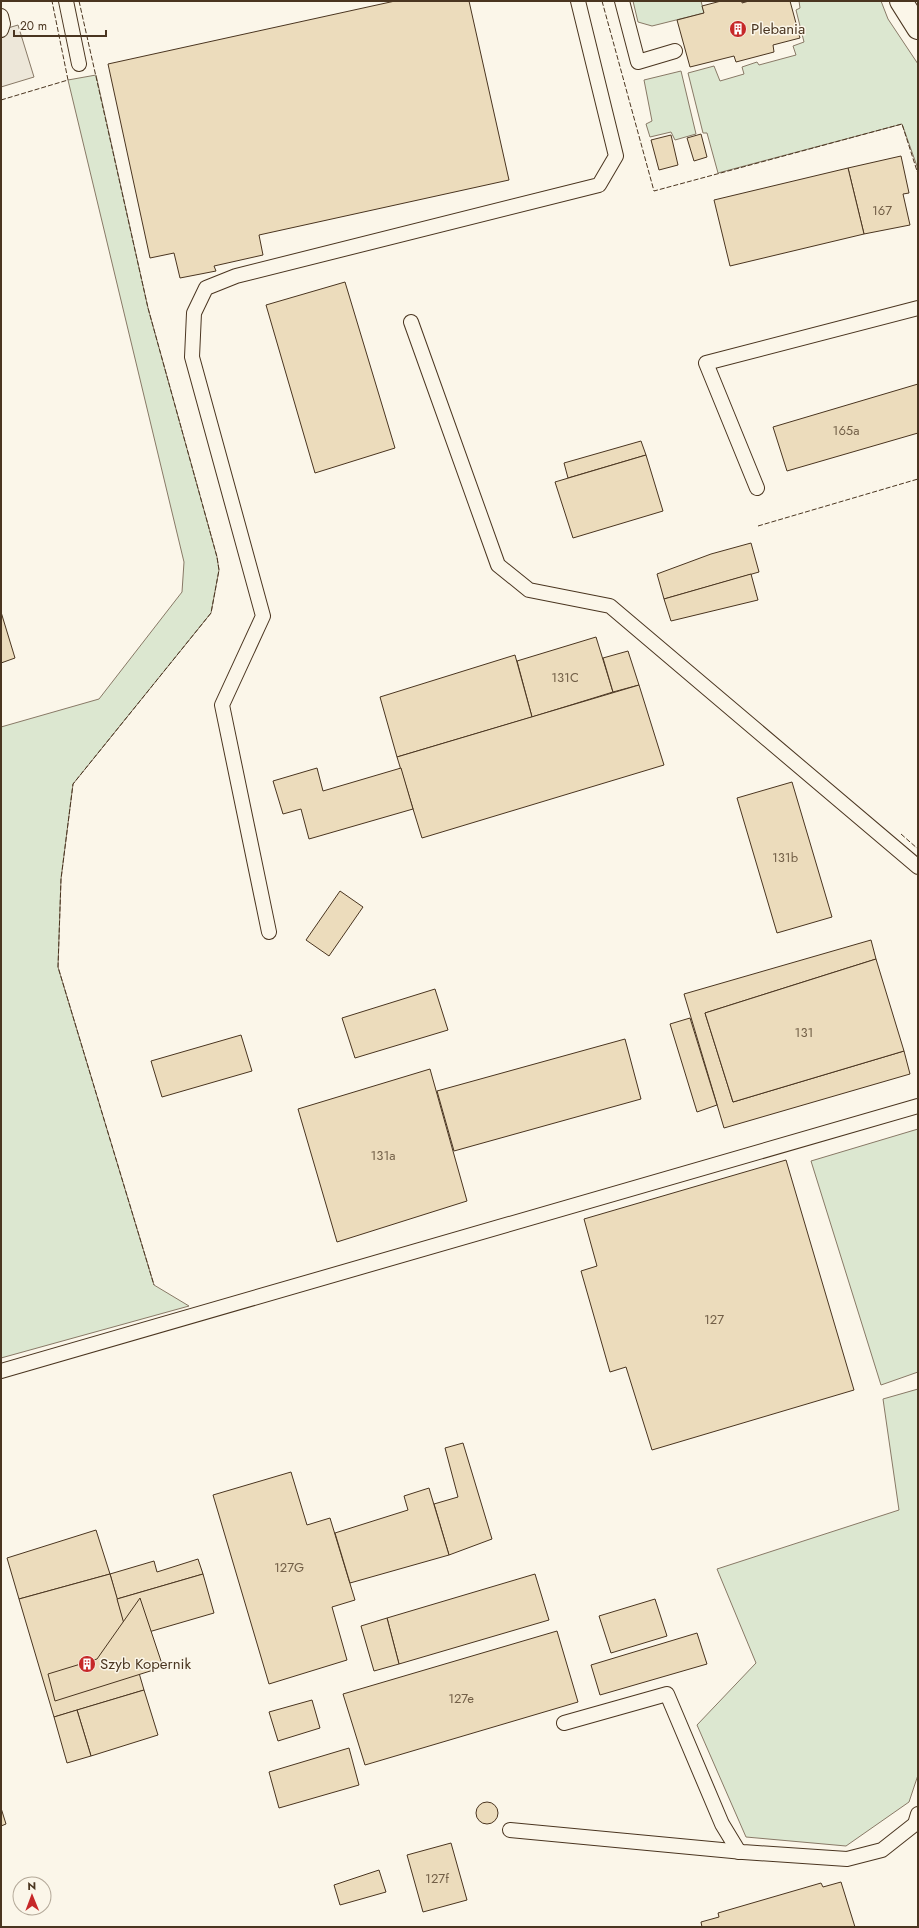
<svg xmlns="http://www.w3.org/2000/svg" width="919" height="1928" font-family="Jost,sans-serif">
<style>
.green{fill:#dce7d0;stroke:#887966}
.parking{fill:#ede7d9;stroke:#887966}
.building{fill:#ecdcbc;stroke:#4a3520}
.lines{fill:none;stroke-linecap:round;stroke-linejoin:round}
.service-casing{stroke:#4a3520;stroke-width:16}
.minor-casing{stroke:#4a3520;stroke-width:24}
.service{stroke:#fbf6e9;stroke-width:14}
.minor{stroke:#fbf6e9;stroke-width:22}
.fence{stroke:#4a3520;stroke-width:1;stroke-dasharray:5 2;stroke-linecap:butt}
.labels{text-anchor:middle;stroke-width:3;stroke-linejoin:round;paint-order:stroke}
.number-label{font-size:13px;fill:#725f47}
.poi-label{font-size:15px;fill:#4a3520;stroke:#fbf6e9;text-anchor:start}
</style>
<rect width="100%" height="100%" fill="#fbf6e9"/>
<g class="green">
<path d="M633 1H701L704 13 652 26 638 22Z"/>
<path d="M799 1H881L888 19 918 64V169L902 124 718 173 707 133H703L688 73 714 66 720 81 744 74 742 67 757 62 759 65 796 55 793 46 804 42 796 10 800 8Z"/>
<path d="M681 71 696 134 675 140 671 132 650 137 646 124 652 121 644 80Z"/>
<path d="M96 75 148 308 217 557 219 570 211 613 73 784 61 879 58 967 154 1285 189 1306 1 1358V727L99 699 182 592 184 562 68 80Z"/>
<path d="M918 1129V1372L881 1385 811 1161Z"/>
<path d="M918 1389V1775L909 1802 846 1846 746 1837 697 1725 756 1663 717 1569 899 1510 883 1399Z"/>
</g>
<path class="parking" d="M18 25 34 77 1 87V30Z"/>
<g class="building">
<path d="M395 1H469L509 180 259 235 263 255 214 266 216 271 180 278 174 253 150 258 108 64Z"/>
<path d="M721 1H742V3L749 1H790L800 38 773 45 774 52 736 62 734 56 690 67 677 20 704 13 702 6Z"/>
<path d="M701 134 707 157 694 161 687 138Z"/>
<path d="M671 135 678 165 659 170 651 140Z"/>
<path d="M901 156 909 193 903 194 910 225 864 234 848 168Z"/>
<path d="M848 168 864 234 730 266 714 200Z"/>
<path d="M345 282 395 448 315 473 266 305Z"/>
<path d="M918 384V433L787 471 773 427Z"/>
<path d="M641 441 646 455 568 478 564 463Z"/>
<path d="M646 455 663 511 573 538 555 482Z"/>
<path d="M751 543 759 572 664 599 657 574 711 554Z"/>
<path d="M751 574 758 600 671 621 664 599Z"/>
<path d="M1 612 15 658 1 663Z"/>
<path d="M596 637 613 692 532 717 517 661Z"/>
<path d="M628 651 639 685 613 692 603 658Z"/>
<path d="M515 655 532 717 397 757 380 697Z"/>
<path d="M639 685 664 765 422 838 397 757Z"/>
<path d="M317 768 323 791 401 768 413 809 309 839 301 809 283 814 273 781Z"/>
<path d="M792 782 832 917 777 933 737 798Z"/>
<path d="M340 891 363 907 329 956 306 940Z"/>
<path d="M871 940 876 959 705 1013 733 1102 904 1051 910 1074 724 1128 684 994Z"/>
<path d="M876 959 904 1051 733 1102 705 1013Z"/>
<path d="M435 989 448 1030 355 1058 342 1018Z"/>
<path d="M690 1018 717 1105 697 1112 670 1024Z"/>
<path d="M241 1035 252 1071 162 1097 151 1061Z"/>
<path d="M625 1039 641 1099 454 1151 437 1091Z"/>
<path d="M430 1069 467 1201 337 1242 298 1109Z"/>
<path d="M786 1160 854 1390 652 1450 626 1367 610 1372 581 1271 597 1266 584 1219Z"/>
<path d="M463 1443 492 1539 449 1555 434 1504 458 1497 445 1448Z"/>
<path d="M291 1472 307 1525 330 1518 355 1600 332 1607 347 1660 269 1684 213 1495Z"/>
<path d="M429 1488 449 1555 350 1583 335 1533 408 1510 404 1496Z"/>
<path d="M96 1530 110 1574 19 1599 7 1558Z"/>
<path d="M198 1559 203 1574 117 1599 110 1574 154 1561 157 1572Z"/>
<path d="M110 1574 144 1690 54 1717 19 1599Z"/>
<path d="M203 1574 214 1613 128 1638 117 1599Z"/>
<path d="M535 1574 549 1620 399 1664 387 1618Z"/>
<path d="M140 1598 163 1667 55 1701 48 1674 97 1659Z"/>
<path d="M655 1599 667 1636 611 1653 599 1616Z"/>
<path d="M387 1618 399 1664 374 1671 361 1626Z"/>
<path d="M557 1631 578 1702 365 1765 343 1694Z"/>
<path d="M697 1633 707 1664 600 1695 591 1665Z"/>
<path d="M144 1690 158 1735 91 1756 77 1710Z"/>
<path d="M312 1700 320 1728 278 1741 269 1712Z"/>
<path d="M77 1710 91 1756 67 1763 54 1717Z"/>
<path d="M349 1748 359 1785 279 1808 269 1772Z"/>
<circle cx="487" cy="1813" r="11"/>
<path d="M1 1808 6 1824 1 1826Z"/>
<path d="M451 1843 467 1900 423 1912 407 1855Z"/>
<path d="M379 1870 386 1892 340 1905 334 1885Z"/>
<path d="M841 1882 855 1927H702L701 1922 719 1917 718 1913 821 1883 823 1887Z"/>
</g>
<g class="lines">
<g class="service-casing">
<g id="service">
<path d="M66 1 79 64"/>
<path d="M622 1 638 62 675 51"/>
<path d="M1 16 3 24 1 30"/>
<path d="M411 322 498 565 529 590 610 606 918 867"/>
<path d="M757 488 706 363 918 308"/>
<path d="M269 932 222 705 263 616 192 357 194 313 206 288 236 276 599 185 616 156 578 1"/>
<path d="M1 1371 918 1106"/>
<path d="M564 1723 667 1694 722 1824 739 1852"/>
<path d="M510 1830 743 1852 847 1859 882 1850 915 1824 918 1814"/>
</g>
</g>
<g class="minor-casing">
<path id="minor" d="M901 1 918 28"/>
</g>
<use href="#service" class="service"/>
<use href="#minor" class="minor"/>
<g class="fence">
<path d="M79 1 148 308 217 557 219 570 211 613 73 784 61 879 58 967 154 1285"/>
<path d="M602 1 654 191 902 124 918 174"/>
<path d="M1 100 68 80 52 1"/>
<path d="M758 526 918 479"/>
<path d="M901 834 918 849"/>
</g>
</g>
<defs>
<g id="building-disc" transform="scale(0.9)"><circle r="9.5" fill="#c62828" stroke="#fbf6e9"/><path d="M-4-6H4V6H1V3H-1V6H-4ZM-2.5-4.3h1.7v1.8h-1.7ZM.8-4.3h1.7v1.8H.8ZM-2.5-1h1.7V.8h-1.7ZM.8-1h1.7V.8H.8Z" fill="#fff"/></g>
</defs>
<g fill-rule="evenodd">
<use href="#building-disc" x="738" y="29"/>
<use href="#building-disc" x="87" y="1664"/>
</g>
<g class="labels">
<g class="number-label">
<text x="882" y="215">167</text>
<text x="846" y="435">165a</text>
<text x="565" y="682">131C</text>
<text x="785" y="862">131b</text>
<text x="804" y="1037">131</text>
<text x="383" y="1160">131a</text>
<text x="714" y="1324">127</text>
<text x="289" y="1572">127G</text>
<text x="461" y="1703">127e</text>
<text x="437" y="1883">127f</text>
</g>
<g class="poi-label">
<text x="751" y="34">Plebania</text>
<text x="100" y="1669">Szyb Kopernik</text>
</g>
</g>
<rect width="919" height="1928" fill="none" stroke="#4a3520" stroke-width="4"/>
<g transform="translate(32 1896) rotate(359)"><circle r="19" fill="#fbf6e9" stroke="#b4a999"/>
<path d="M0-3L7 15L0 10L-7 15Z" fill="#c62828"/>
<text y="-6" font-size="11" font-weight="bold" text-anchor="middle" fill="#4a3520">N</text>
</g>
<path d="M14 30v6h92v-6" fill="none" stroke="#4a3520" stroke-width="2"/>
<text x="20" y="30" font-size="12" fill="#4a3520" stroke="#fbf6e9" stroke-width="3" paint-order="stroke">20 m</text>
</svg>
